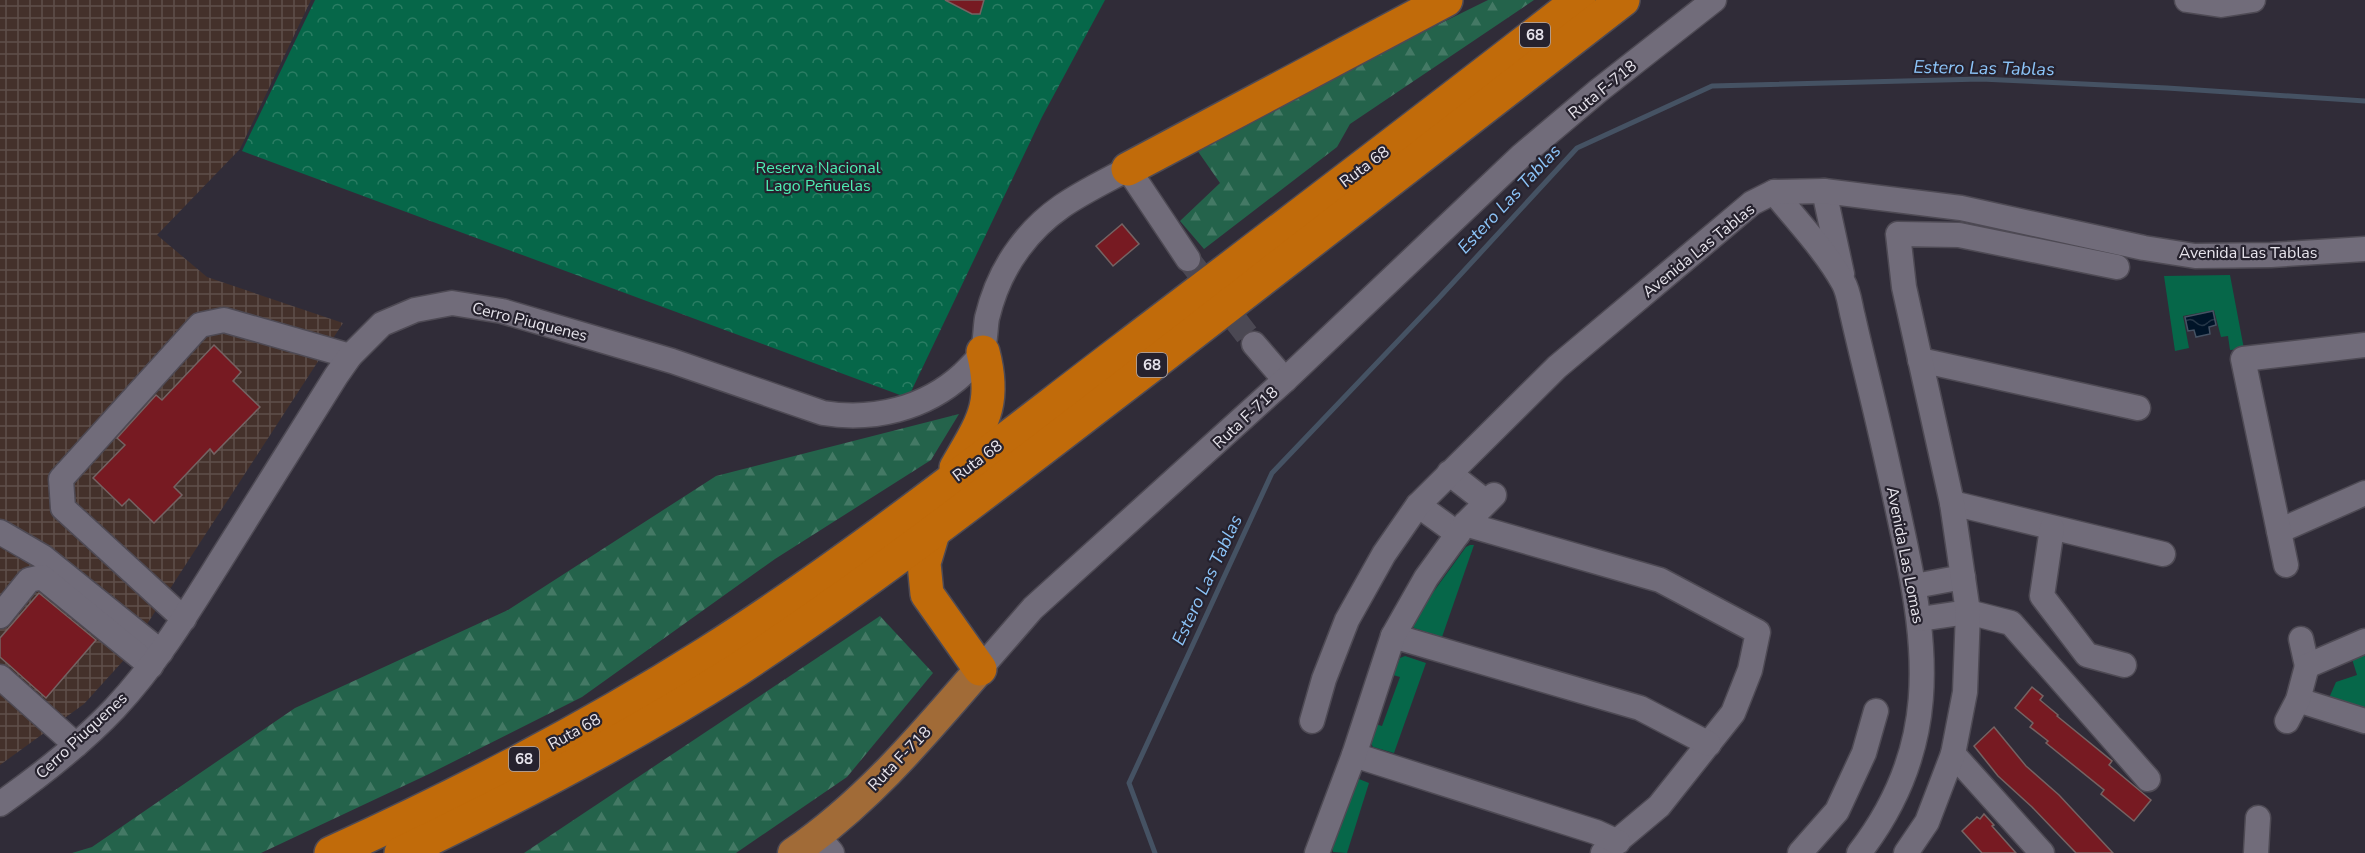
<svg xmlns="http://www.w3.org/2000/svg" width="2365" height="853" font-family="'Nunito Sans',sans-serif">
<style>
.industrial{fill:url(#industrial-grid)}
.grass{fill:#066749}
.forest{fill:url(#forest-firs)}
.park{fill:url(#park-crowns)}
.water{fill:url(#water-waves);stroke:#455263;stroke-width:1.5}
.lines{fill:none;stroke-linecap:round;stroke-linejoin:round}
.stream{stroke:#455263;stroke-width:5}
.building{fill:#771a22;stroke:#756363;stroke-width:1.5}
.minor-tunnel{stroke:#4b4853;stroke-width:24;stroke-dasharray:24 12;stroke-linecap:butt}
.minor-casing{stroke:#4e4a54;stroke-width:27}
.major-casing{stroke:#4e4a54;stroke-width:33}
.highway-casing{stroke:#4e4a54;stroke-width:36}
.minor{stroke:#716c7a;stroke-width:24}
.major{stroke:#a16b37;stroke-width:30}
.highway{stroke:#c16b0a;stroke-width:33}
.labels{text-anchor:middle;stroke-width:4.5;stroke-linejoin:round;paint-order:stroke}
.shield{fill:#26222e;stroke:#adaab3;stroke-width:1.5}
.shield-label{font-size:15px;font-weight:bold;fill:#e7e4ec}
.street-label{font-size:16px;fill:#e7e4ec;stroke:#26222e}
.park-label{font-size:16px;fill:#4eefb4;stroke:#26222e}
.water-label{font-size:18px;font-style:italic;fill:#8cc4f8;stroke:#26222e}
</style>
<defs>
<pattern id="industrial-grid" width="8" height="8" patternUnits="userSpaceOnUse" patternTransform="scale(1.5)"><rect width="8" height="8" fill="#44312b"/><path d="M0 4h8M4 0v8" fill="none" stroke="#5f4f4a"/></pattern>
<pattern id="forest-firs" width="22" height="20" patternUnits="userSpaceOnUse" patternTransform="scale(1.5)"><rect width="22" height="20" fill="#24634b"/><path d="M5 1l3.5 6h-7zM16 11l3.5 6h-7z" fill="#447965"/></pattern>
<pattern id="park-crowns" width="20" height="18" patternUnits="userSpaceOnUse" patternTransform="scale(1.5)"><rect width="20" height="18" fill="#066749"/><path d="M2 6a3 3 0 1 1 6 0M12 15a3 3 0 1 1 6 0" fill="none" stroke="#2a7d63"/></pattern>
<pattern id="water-waves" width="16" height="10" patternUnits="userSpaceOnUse" patternTransform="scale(1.5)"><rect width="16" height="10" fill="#001428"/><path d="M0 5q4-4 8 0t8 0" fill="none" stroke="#253647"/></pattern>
</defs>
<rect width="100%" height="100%" fill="#302c38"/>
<path class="industrial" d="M0 0H311L240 149 157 235 207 277 343 323 123 661 84 704 0 765Z"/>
<g class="grass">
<path d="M2230 275 2244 349 2230 350 2228 336 2221 337 2214 310 2183 316 2189 348 2175 351 2164 276Z"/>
<path d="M1470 545H1474L1442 637 1414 628 1413 620 1466 547Z"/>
<path d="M2365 654V710L2329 698 2336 682 2357 675 2352 659Z"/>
<path d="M1405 656 1426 663 1394 753 1373 747 1369 740 1375 724 1382 726 1400 677 1393 675 1400 658Z"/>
<path d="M1359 779 1369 783 1347 853 1333 852 1331 844 1354 781Z"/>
</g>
<g class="forest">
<path d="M1488 0H1534L1350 124 1337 147 1204 249 1180 221 1220 183 1197 150 1291 97Z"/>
<path d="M959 414 931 460 775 559 582 697 429 774 261 853H72L92 847 295 708 508 610 716 476Z"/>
<path d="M880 616 933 673 847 777 736 853H524Z"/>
</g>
<path class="park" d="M315 0H1105L1042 117 908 398 242 151Z"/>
<path class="water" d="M2213 311 2216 325 2209 327 2210 334 2196 337 2194 330 2188 331 2185 317Z"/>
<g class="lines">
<path class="stream" d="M1155 853 1129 783 1272 473 1437 300 1577 148 1712 86 1981 79 2167 88 2365 101"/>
</g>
<g class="building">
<path d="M945 0H984L980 14H972Z"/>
<path d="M1122 224 1139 244 1113 266 1096 246Z"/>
<path d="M214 345 241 372 233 381 260 407 214 454 210 449 174 487 182 495 154 523 129 499 122 506 93 478 125 445 117 438 156 395 162 400Z"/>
<path d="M39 593 96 640 46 698 0 657V638Z"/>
<path d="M2032 687 2043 696 2040 700 2058 715 2057 716 2112 761 2109 765 2151 800 2134 821 2101 794 2104 790 2046 743 2048 741 2030 727 2033 723 2015 708Z"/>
<path d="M1994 727 2026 766 2059 795 2113 853H2076L2032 807 1998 776 1974 746Z"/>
<path d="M1984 814 1994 825 1992 826 2016 853H1982L1962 831 1977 817 1980 819Z"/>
</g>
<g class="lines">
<path class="minor-tunnel" d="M1188 259 1254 344"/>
<g class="minor-casing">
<g id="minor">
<path d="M2187 0 2221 5 2253 0"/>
<path d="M1824 191 1842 274"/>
<path d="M1774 192C1797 221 1825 250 1843 282 1849 292 1850 306 1853 317 1860 348 1868 379 1875 409 1885 451 1894 492 1903 534 1929 653 1939 750 1859 853"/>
<path d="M1254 344 1285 380"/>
<path d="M1920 360 2138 408"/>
<path d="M1449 473 1486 502"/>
<path d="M1952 503 2163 554"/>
<path d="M1418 505 1458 534"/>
<path d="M1465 524 1660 580 1758 632 1750 670 1733 713 1659 806 1603 853"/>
<path d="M2052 528 2042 596 2087 655 2124 665"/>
<path d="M2279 531 2365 493"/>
<path d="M0 532 43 557 161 652"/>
<path d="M2286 565 2243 359 2365 345"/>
<path d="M1915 586 1963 577"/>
<path d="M0 616 29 580 42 577 151 666"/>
<path d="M184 619 63 508 61 479 200 325 224 320 350 356"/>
<path d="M1920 619 1968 612 2011 623 2148 779"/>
<path d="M1393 636 1640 708 1709 744"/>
<path d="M2301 639 2307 666"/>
<path d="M980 669 1033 608 1285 380 1521 156 1598 91 1714 0"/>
<path d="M0 677 76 745"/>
<path d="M2298 700 2365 721"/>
<path d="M1312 721 1324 679 1347 620 1384 554 1418 505 1557 367 1752 203 1774 192 1824 191 1961 208 2144 248 2195 256 2271 255 2365 249"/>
<path d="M2287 721 2298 700 2307 666 2365 641"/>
<path d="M1953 754 2042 853"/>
<path d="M1354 755 1596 832 1618 842"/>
<path d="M0 804C41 775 81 744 115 708 159 661 191 607 225 553 262 494 299 435 336 376L350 356 382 324 415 310 452 303 502 311 672 361 823 413C873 421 925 409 963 374 969 368 977 361 981 354 986 345 985 328 987 318 993 293 1004 268 1019 248 1049 207 1085 192 1128 169L1188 259"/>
<path d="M818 836 832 853"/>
<path d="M1317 853 1354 755 1393 636 1426 578 1465 524 1494 495"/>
<path d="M1800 853 1837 811 1864 753 1876 711"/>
<path d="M1906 853 1927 822 1953 754 1965 692 1968 612 1952 503 1904 287 1898 234 1959 235 2117 267"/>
<path d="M2256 853 2258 818"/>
</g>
</g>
<g class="major-casing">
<path id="major" d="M793 853C866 803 923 735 980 669"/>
</g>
<g class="highway-casing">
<g id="highway">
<path d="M1128 169 1446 0"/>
<path d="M956 468C981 424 997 406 983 352"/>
<path d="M933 533 924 563 927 594 980 669"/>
<path d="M331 853C461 794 587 729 707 653 853 560 988 452 1126 347 1277 232 1429 117 1579 0"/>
<path d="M401 853C516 798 629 739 737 670 879 577 1013 471 1148 368 1307 246 1465 123 1623 0"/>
</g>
</g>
<use href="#minor" class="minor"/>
<use href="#major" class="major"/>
<use href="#highway" class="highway"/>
</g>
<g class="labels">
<g class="shield">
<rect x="1520" y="23" width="30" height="24" rx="4.5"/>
<rect x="1137" y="353" width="30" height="24" rx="4.5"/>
<rect x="509" y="747" width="30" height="24" rx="4.5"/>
</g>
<g class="shield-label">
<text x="1535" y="40">68</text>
<text x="1152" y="370">68</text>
<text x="524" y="764">68</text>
</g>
<g class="street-label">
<text transform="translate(1602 89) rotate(-39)" y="6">Ruta F-718</text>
<text transform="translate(1364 166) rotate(-37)" y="6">Ruta 68</text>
<text transform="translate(1698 250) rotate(-39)" y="6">Avenida Las Tablas</text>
<text x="2248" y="258">Avenida Las Tablas</text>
<text transform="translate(530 321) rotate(14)" y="6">Cerro Piuquenes</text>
<text transform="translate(1245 417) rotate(-43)" y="6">Ruta F-718</text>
<text transform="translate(977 460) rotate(-37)" y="6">Ruta 68</text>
<text transform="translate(1906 555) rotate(79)" y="6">Avenida Las Lomas</text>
<text transform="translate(574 731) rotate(-29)" y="6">Ruta 68</text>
<text transform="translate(81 735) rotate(-43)" y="6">Cerro Piuquenes</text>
<text transform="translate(899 758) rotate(-46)" y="6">Ruta F-718</text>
</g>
<g class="park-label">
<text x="818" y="173">Reserva Nacional<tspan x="818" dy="18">Lago Peñuelas</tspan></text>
</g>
<g class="water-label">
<text transform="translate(1984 68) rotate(1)" y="6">Estero Las Tablas</text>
<text transform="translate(1509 199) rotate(-47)" y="6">Estero Las Tablas</text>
<text transform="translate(1207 580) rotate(-65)" y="6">Estero Las Tablas</text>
</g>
</g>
</svg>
